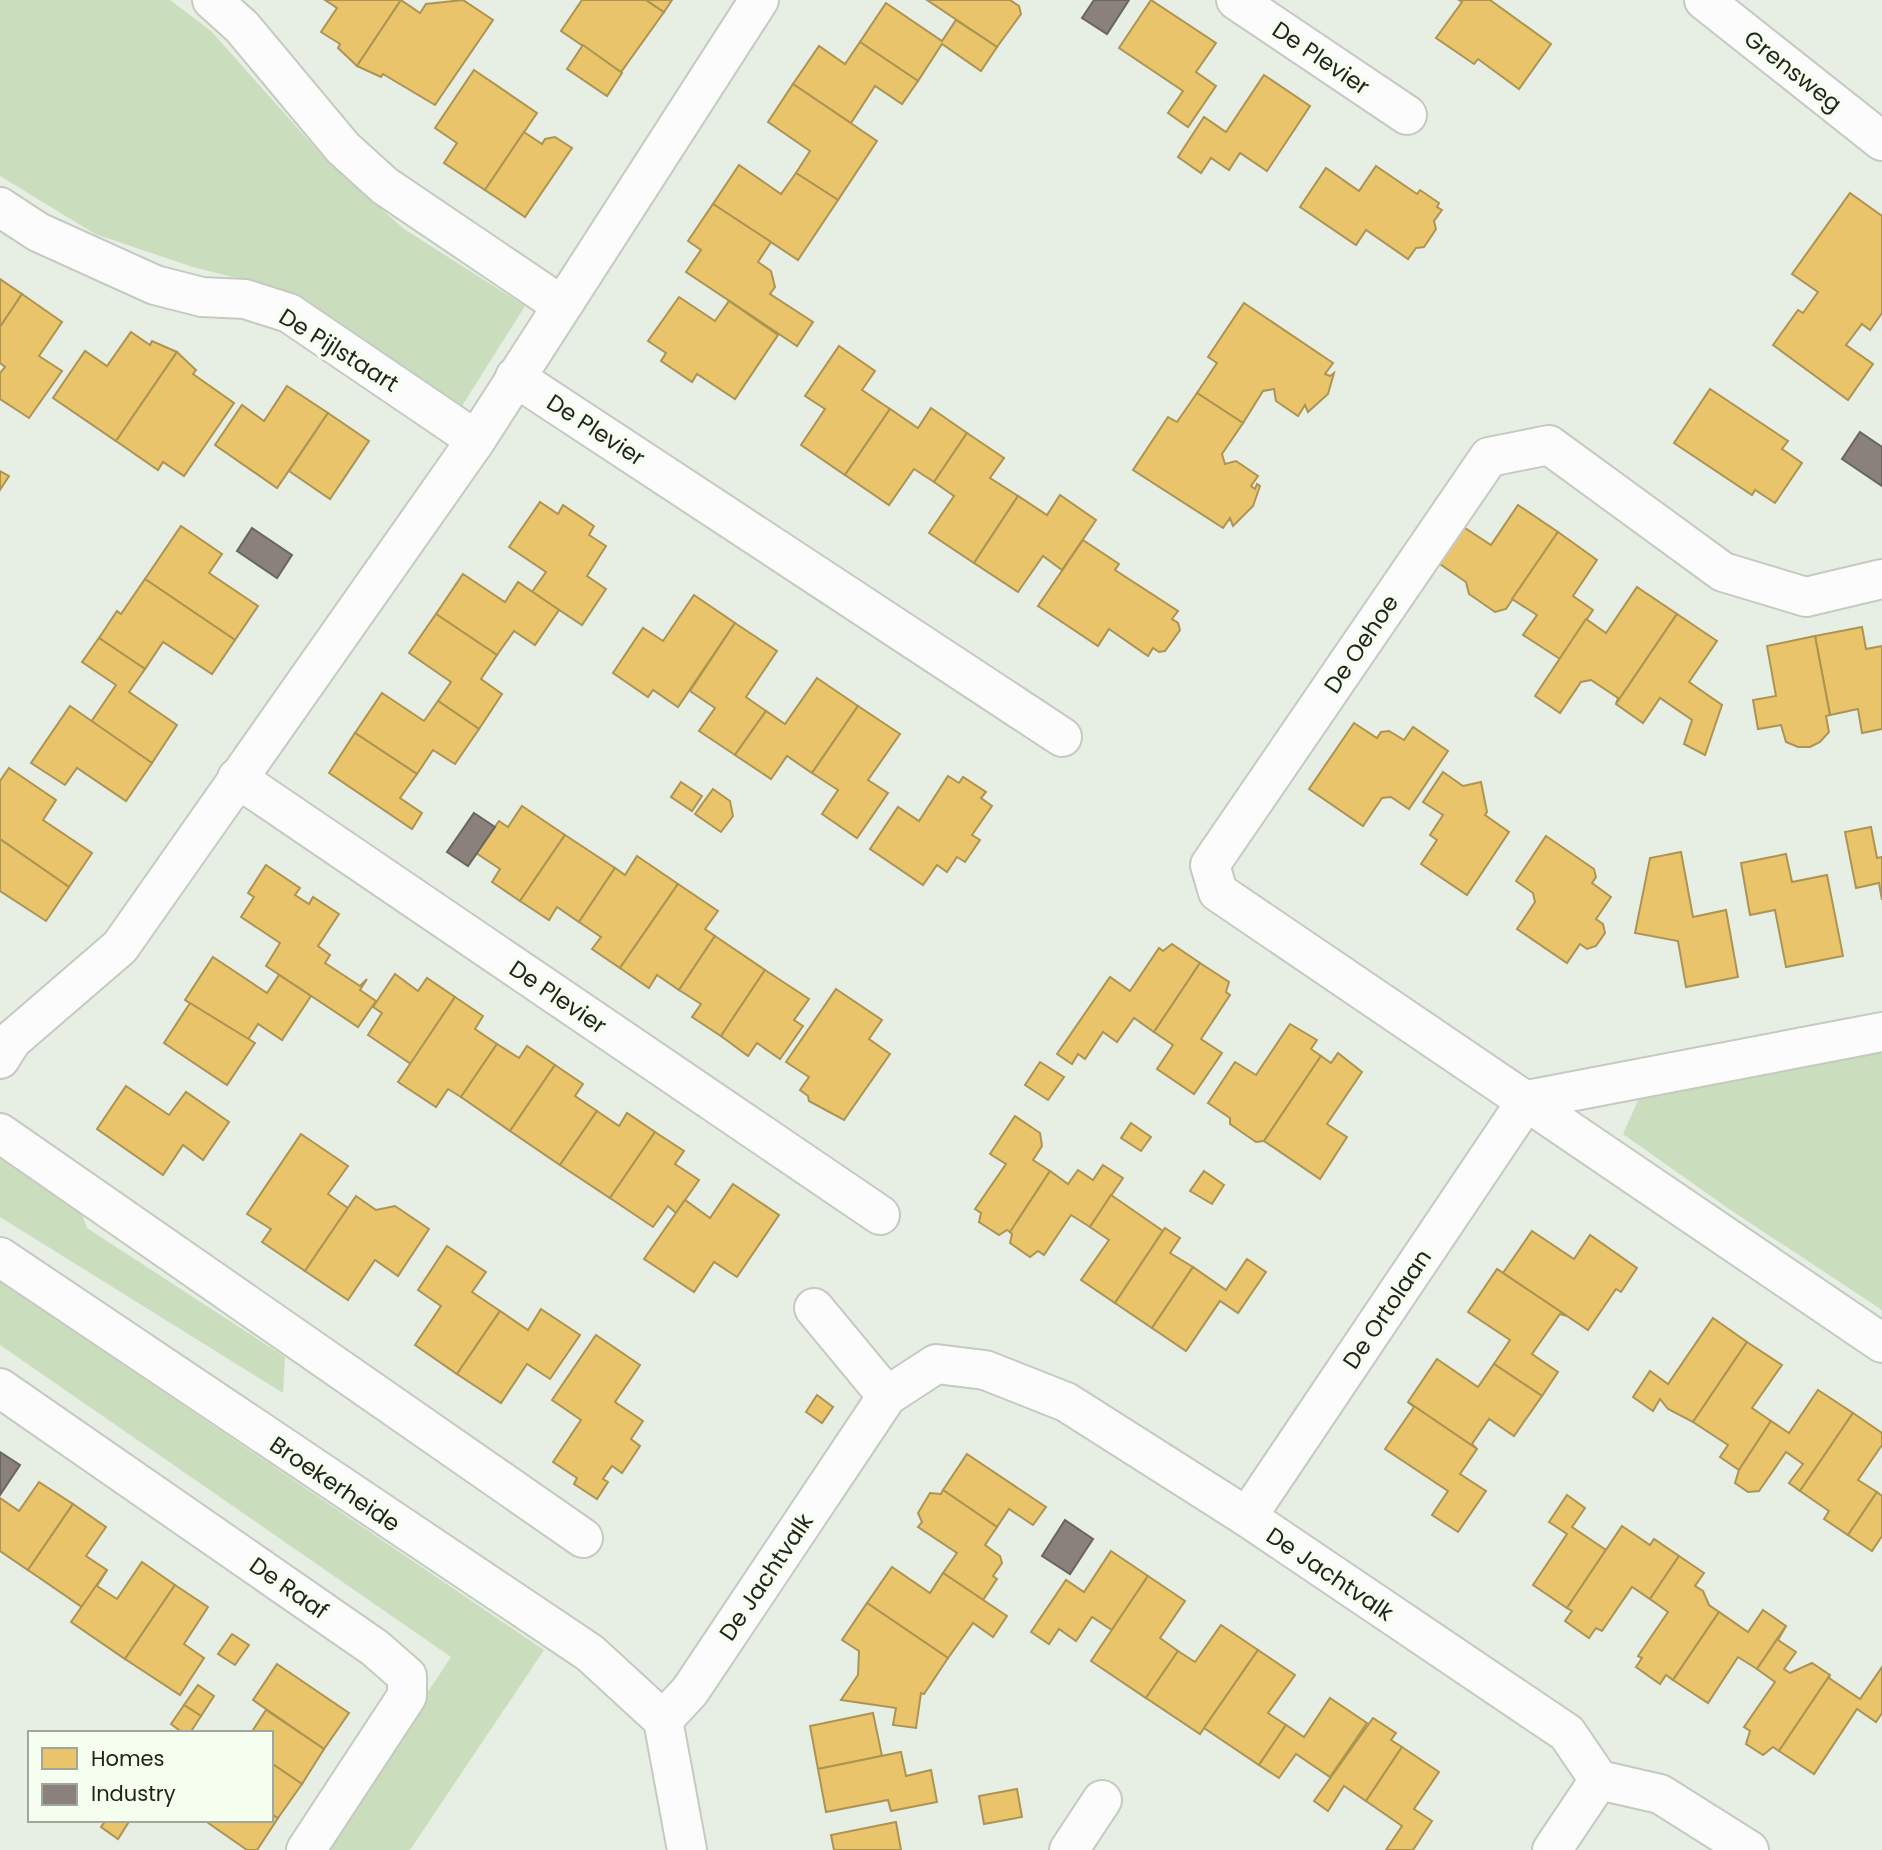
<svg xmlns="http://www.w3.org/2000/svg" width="1882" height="1850" font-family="Poppins,sans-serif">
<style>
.green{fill:#cadebe}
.homes{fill:#e9c46a;stroke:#ac9453;stroke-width:2}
.industry{fill:#8a817c;stroke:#6a655f;stroke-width:2}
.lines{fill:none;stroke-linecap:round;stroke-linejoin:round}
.minor-casing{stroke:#c5cac1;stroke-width:42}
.tertiary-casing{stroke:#c5cac1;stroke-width:42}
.minor{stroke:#fbfcfb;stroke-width:38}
.tertiary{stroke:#fbfcfb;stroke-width:38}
.labels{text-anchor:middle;stroke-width:7;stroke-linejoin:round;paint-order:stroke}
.street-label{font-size:23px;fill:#1f231c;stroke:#f5feef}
</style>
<rect width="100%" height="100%" fill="#e7eee3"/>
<g class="green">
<path d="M0 0H170L211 31 327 161 404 229 525 306 462 406 291 292 193 267 95 234 0 176Z"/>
<path d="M1882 1053V1310L1729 1209 1623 1134 1640 1096Z"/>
<path d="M0 1155 79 1206 87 1228 285 1357 283 1393 0 1217Z"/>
<path d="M0 1281 544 1650 410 1850H323L451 1657 0 1345Z"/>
</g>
<g class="homes">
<path d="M325 0H401L357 66 338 48 340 44 321 32 337 8Z"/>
<path d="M401 0 420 13 426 4 463 0 493 20 435 105 383 74 381 77 357 66Z"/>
<path d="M582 0H646L664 12 621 72 561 31Z"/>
<path d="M646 0H672L664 12Z"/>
<path d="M927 0H1010L1019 6 1021 14 997 47Z"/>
<path d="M1151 0 1216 43 1196 72 1216 86 1188 127 1168 113 1183 91 1119 48Z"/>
<path d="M1459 0H1490L1551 44 1519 89 1478 59 1474 64 1436 38 1462 2Z"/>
<path d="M886 3 942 41 956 20 997 47 981 71 942 44 918 81 860 42Z"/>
<path d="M860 42 918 81 902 104 875 86 851 123 793 84 819 46 845 64Z"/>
<path d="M583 45 622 73 607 96 567 69Z"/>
<path d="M474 70 537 113 485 190 444 163 457 143 435 128Z"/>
<path d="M1264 75 1310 106 1267 171 1240 153 1229 170 1211 158 1201 173 1178 157 1204 117 1226 132Z"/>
<path d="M793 84 877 141 838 200 796 173 810 151 768 122Z"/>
<path d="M524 132 542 144 545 139 555 137 572 148 525 217 485 190Z"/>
<path d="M739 165 781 194 796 173 838 200 798 260 713 204Z"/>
<path d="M1376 166 1417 194 1420 190 1439 203 1437 207 1442 210 1434 221 1436 229 1424 247 1416 248 1408 259 1366 230 1356 245 1300 207 1326 168 1359 191Z"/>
<path d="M1850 193 1882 216V313L1870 330 1862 324 1846 345 1873 364 1848 400 1773 345 1798 310 1803 313 1818 292 1792 274Z"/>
<path d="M713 204 771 242 758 262 771 271 775 287 770 294 813 322 797 346 686 272 701 250 688 241Z"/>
<path d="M0 279 22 294 0 327Z"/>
<path d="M22 294 62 322 39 356 62 371 29 418 0 399V373L5 367 0 363V327Z"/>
<path d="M679 297 715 321 729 301 778 335 735 399 697 374 692 382 661 361 666 353 648 341Z"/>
<path d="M1244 303 1333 363 1325 374 1330 376 1334 373 1328 394 1308 412 1305 405 1298 416 1276 401 1274 389 1263 391 1243 423 1197 393 1217 363 1208 357Z"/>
<path d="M131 332 150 345 152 341 177 352 116 441 53 398 85 351 107 366Z"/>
<path d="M839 346 875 371 862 390 890 409 845 475 801 445 825 409 805 396Z"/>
<path d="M177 352 196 370 193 374 234 403 184 476 163 462 158 470 116 441Z"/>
<path d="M287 386 328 413 277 488 215 445 242 405 264 421Z"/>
<path d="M1710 389 1788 441 1782 449 1802 463 1775 503 1755 490 1752 495 1674 443Z"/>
<path d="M1197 393 1243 423 1222 454 1225 464 1236 461 1258 476 1251 486 1255 489 1257 484 1260 486 1253 506 1233 526 1230 518 1223 528 1133 470 1168 417 1177 422Z"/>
<path d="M931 408 967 433 934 482 914 469 889 505 845 475 890 409 918 428Z"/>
<path d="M328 413 369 441 330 499 289 471Z"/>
<path d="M967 433 1004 458 990 478 1018 496 974 563 929 533 954 496 934 482Z"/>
<path d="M0 471 9 476 0 490Z"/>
<path d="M1060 495 1096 520 1062 570 1043 556 1018 592 974 563 1018 496 1047 515Z"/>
<path d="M540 502 558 514 563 505 594 526 589 535 606 546 587 576 606 589 582 625 532 592 546 572 509 547Z"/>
<path d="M1518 505 1558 532 1506 609 1495 612 1469 594 1466 582 1434 560 1459 524 1491 545Z"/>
<path d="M181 526 222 554 209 573 258 606 235 640 145 579Z"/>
<path d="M1558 532 1597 560 1573 596 1593 610 1560 659 1523 635 1537 615 1512 599Z"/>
<path d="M1083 540 1119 564 1115 570 1178 611 1172 619 1178 623 1180 630 1165 651 1159 652 1153 648 1148 656 1109 629 1098 646 1038 606Z"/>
<path d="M463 574 505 602 518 582 559 610 535 645 514 631 497 655 436 614Z"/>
<path d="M145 579 235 640 212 674 163 642 145 669 99 638 117 611 121 614Z"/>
<path d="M1637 587 1677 614 1616 704 1618 698 1591 680 1581 682 1560 713 1535 696 1586 619 1606 633Z"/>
<path d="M694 595 735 623 678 707 653 690 648 697 613 673 643 628 663 641Z"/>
<path d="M436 614 497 655 481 679 502 694 479 729 438 701 451 682 409 653Z"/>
<path d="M1677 614 1717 641 1689 682 1722 705 1705 755 1684 744 1692 720 1660 698 1643 723 1616 704Z"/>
<path d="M735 623 777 651 746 697 766 711 735 755 699 731 715 708 690 691Z"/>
<path d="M1862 627 1866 649 1882 646V729L1862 733 1858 709 1830 715 1815 636Z"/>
<path d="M1815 636 1830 715 1826 716 1829 732 1820 742 1810 747H1798L1786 742 1781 725 1758 729 1753 700 1776 696 1767 646Z"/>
<path d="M99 638 145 669 129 692 177 725 152 763 91 722 116 685 82 662Z"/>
<path d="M817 678 858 706 812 773 787 756 771 779 735 755 766 711 785 724Z"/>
<path d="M382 693 424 721 438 701 479 729 455 764 433 750 417 774 355 733Z"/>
<path d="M70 706 152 763 126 801 77 768 65 785 31 763Z"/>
<path d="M858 706 900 734 868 780 888 793 857 838 822 814 838 790 812 773Z"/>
<path d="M1354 723 1377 738 1381 732 1389 731 1404 740 1413 727 1448 751 1409 809 1391 797 1382 798 1363 826 1309 789Z"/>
<path d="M355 733 417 774 400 798 422 813 412 829 329 773Z"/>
<path d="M9 768 56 800 43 820 92 853 69 887 0 839V781Z"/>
<path d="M1443 772 1463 786 1481 782 1487 812 1485 815 1509 832 1467 895 1421 864 1437 840 1430 835 1443 815 1423 802Z"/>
<path d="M948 776 959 783 963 777 986 792 981 798 992 806 972 835 980 840 965 862 957 857 947 872 937 865 923 885 870 849 898 807 919 821Z"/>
<path d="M681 782 702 796 692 811 671 797Z"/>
<path d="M713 789 730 801 733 816 721 832 695 814Z"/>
<path d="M522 806 565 835 520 901 492 882 500 869 476 853 499 821 508 827Z"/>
<path d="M1871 827 1877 858 1882 857V900L1879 883 1856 888 1845 832Z"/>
<path d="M565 835 615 868 579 922 557 907 549 920 520 901Z"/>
<path d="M1546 836 1594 869 1596 877 1592 883 1611 897 1596 919 1603 924 1605 933 1596 946 1587 949 1580 944 1567 963 1517 929 1535 902 1533 893 1516 881Z"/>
<path d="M0 839 69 887 46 921 0 891Z"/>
<path d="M1681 852 1693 917 1726 910 1738 977 1686 987 1678 941 1635 933 1650 858Z"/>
<path d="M1786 854 1792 882 1827 875 1843 956 1786 967 1775 910 1750 915 1741 863Z"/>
<path d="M637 856 678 884 620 968 592 949 601 937 579 922 615 868 625 875Z"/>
<path d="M266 865 300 888 295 895 309 904 313 897 339 914 318 946 330 955 325 963 360 986 367 979 360 990 376 1001 358 1027 266 966 280 943 241 917 254 897 248 893Z"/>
<path d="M678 884 718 911 705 929 715 936 679 990 657 975 649 988 620 968Z"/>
<path d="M715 936 765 970 721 1036 692 1017 701 1004 679 990Z"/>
<path d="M1172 944 1200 963 1154 1032 1134 1018 1117 1042 1103 1032 1085 1059 1078 1054 1072 1064 1057 1054 1110 977 1130 991 1159 948 1163 951Z"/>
<path d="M213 957 267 993 279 975 311 996 282 1040 258 1024 247 1041 185 1000Z"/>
<path d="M1200 963 1229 982 1226 992 1230 995 1201 1039 1222 1053 1194 1094 1157 1069 1173 1045 1154 1032Z"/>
<path d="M765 970 809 999 794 1020 803 1026 780 1059 757 1043 748 1056 721 1036Z"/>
<path d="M395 974 418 991 427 978 455 997 411 1064 368 1035 382 1013 373 1007Z"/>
<path d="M836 989 882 1020 869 1039 890 1054 844 1120 809 1101 808 1096 800 1090 809 1077 786 1062Z"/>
<path d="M455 997 483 1016 475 1029 497 1044 461 1097 448 1089 436 1107 398 1082Z"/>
<path d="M190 1003 255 1043 227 1085 164 1043Z"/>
<path d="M1290 1024 1317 1040 1311 1049 1321 1056 1264 1141 1256 1142 1230 1124V1118L1208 1103 1235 1062 1256 1075Z"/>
<path d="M497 1044 519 1058 527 1046 555 1065 510 1131 461 1097Z"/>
<path d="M1338 1053 1362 1072 1327 1124 1347 1137 1320 1179 1264 1141 1321 1056 1331 1063Z"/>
<path d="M1040 1062 1064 1077 1048 1100 1025 1085Z"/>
<path d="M555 1065 583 1084 575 1096 597 1111 560 1165 510 1131Z"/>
<path d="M126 1086 169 1115 186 1092 229 1122 203 1160 183 1145 163 1175 97 1129Z"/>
<path d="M597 1111 619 1126 627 1113 655 1132 610 1198 560 1165Z"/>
<path d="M1015 1116 1040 1133 1042 1146 1033 1160 1050 1171 1010 1232 1007 1230 999 1235 979 1222 981 1213 975 1209 1006 1164 990 1154Z"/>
<path d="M1131 1123 1151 1137 1141 1151 1121 1138Z"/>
<path d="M655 1132 684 1151 675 1164 699 1180 676 1213 668 1206 653 1227 610 1198Z"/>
<path d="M301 1134 348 1166 328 1194 348 1208 305 1271 262 1242 271 1229 247 1214Z"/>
<path d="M1103 1165 1123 1178 1090 1227 1071 1215 1044 1255 1038 1251 1030 1257 1010 1243 1012 1234 1010 1232 1050 1171 1068 1184 1078 1170 1093 1180Z"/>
<path d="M1204 1171 1224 1185 1212 1204 1190 1191Z"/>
<path d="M733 1184 779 1215 737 1277 714 1262 694 1292 644 1259 685 1200 710 1218Z"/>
<path d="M1111 1195 1163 1231 1115 1303 1081 1280 1109 1240 1090 1227Z"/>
<path d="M356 1196 376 1210 395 1206 429 1229 398 1276 375 1260 348 1300 305 1271Z"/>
<path d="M1165 1228 1180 1238 1170 1253 1193 1267 1152 1328 1115 1303Z"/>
<path d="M1532 1231 1574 1259 1590 1235 1637 1268 1621 1292 1616 1289 1588 1330 1497 1269 1503 1273Z"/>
<path d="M447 1246 486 1272 472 1292 500 1311 457 1374 415 1345 441 1306 418 1290Z"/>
<path d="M1247 1259 1266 1272 1238 1313 1220 1301 1186 1351 1152 1328 1193 1267 1226 1290Z"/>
<path d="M1497 1269 1567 1316 1560 1314 1532 1354 1558 1372 1542 1396 1494 1364 1510 1340 1468 1312Z"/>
<path d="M541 1309 580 1335 550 1379 527 1364 501 1403 457 1374 500 1311 528 1330Z"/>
<path d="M1713 1318 1747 1342 1693 1422 1668 1409 1660 1399 1653 1411 1633 1397 1650 1371 1668 1384Z"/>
<path d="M596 1335 640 1365 615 1402 643 1421 631 1439 640 1446 622 1473 612 1466 603 1479 608 1482 597 1499 574 1484 577 1478 553 1462 581 1420 552 1400Z"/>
<path d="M1747 1342 1782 1365 1752 1408 1771 1421 1739 1470 1720 1457 1728 1445 1693 1422Z"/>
<path d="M1437 1359 1478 1387 1494 1364 1542 1396 1514 1436 1489 1419 1472 1444 1477 1449 1408 1402Z"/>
<path d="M1818 1390 1853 1413 1800 1491 1789 1483 1803 1464 1786 1452 1759 1491 1748 1492 1735 1483 1739 1470 1771 1421 1789 1433Z"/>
<path d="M817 1395 833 1407 822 1423 806 1412Z"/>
<path d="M1408 1402 1477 1449 1460 1474 1486 1491 1458 1532 1432 1515 1448 1491 1385 1449 1414 1407Z"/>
<path d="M1853 1413 1882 1433V1445L1858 1480 1877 1492 1848 1535 1824 1519 1829 1511 1800 1491Z"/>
<path d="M967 1454 1046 1507 1033 1525 1009 1509 997 1527 943 1490Z"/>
<path d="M39 1482 73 1504 28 1570 0 1551V1498L19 1511Z"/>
<path d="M943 1490 997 1527 985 1545 1000 1556 1002 1563 993 1576 997 1579 983 1600 943 1573 957 1553 918 1527 922 1522 918 1513 930 1493 941 1494Z"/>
<path d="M1877 1492 1882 1496V1536L1872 1551 1848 1535Z"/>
<path d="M1567 1495 1585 1508 1572 1527 1606 1550 1567 1608 1533 1585 1567 1534 1549 1522Z"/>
<path d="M73 1504 106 1527 86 1556 107 1570 82 1607 28 1570Z"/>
<path d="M1622 1526 1650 1545 1654 1539 1679 1556 1650 1599 1632 1587 1602 1631 1596 1628 1589 1638 1565 1621 1572 1611 1567 1608Z"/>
<path d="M1111 1551 1148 1576 1112 1630 1092 1617 1076 1641 1059 1629 1049 1644 1031 1632 1066 1580 1084 1592Z"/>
<path d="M1679 1556 1704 1573 1695 1586 1703 1591 1709 1605 1719 1612 1673 1680 1666 1675 1660 1684 1636 1667 1642 1658 1638 1656 1668 1612 1650 1599Z"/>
<path d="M142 1562 175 1585 125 1659 71 1622 107 1570 97 1586 117 1599Z"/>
<path d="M892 1567 930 1593 943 1573 1007 1616 993 1637 973 1623 948 1658 867 1603Z"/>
<path d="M1148 1576 1185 1601 1160 1638 1178 1651 1146 1698 1091 1661Z"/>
<path d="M175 1585 208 1607 184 1644 204 1658 180 1695 125 1659Z"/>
<path d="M867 1603 948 1658 924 1694 921 1693 916 1728 893 1725 896 1708 841 1700 858 1675 859 1651 842 1640Z"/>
<path d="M1763 1610 1786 1626 1757 1669 1738 1657 1708 1703 1673 1680 1719 1612 1748 1632Z"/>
<path d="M1221 1625 1258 1650 1200 1734 1146 1698 1178 1651 1195 1662Z"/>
<path d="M1786 1626 1778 1640 1796 1652 1784 1669 1790 1673 1812 1663 1830 1675 1779 1751 1773 1747 1763 1755 1746 1744 1750 1731 1744 1727 1775 1682 1757 1669Z"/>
<path d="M232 1634 249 1645 235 1665 218 1654Z"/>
<path d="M1258 1650 1295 1675 1268 1713 1286 1725 1259 1765 1204 1728Z"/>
<path d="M277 1664 349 1713 324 1749 253 1700Z"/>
<path d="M1882 1667V1713L1876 1722 1857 1709 1814 1774 1779 1751 1830 1675 1829 1678 1860 1699Z"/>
<path d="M198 1685 214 1696 201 1716 184 1705Z"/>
<path d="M1330 1698 1367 1723 1330 1777 1296 1754 1279 1778 1259 1765 1286 1725 1304 1737Z"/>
<path d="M184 1705 201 1716 190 1733H183L171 1724Z"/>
<path d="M266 1710 324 1749 302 1784 271 1763V1733H251Z"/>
<path d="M873 1713 882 1756 818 1769 810 1726Z"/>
<path d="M1373 1718 1396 1733 1391 1740 1402 1747 1366 1801 1344 1786 1328 1811 1314 1801Z"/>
<path d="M1402 1747 1439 1772 1414 1809 1432 1821 1413 1850H1386L1402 1826 1366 1801Z"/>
<path d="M901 1752 906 1776 931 1770 937 1802 891 1811 888 1800 826 1812 818 1769Z"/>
<path d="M271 1763 302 1784 278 1818 271 1814Z"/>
<path d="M1017 1789 1022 1817 984 1824 979 1796Z"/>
<path d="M271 1814 278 1818 257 1850H247L204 1820H271Z"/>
<path d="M106 1820H130L118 1839 101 1827Z"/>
<path d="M896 1822 901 1850H834L831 1835Z"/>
</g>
<g class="industry">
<path d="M1094 0H1129L1107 34 1082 18Z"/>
<path d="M1860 432 1882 447V486L1842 459Z"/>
<path d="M252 528 292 555 277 578 237 551Z"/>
<path d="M474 813 495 827 468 866 447 852Z"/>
<path d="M0 1452 20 1465 0 1495Z"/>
<path d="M1065 1520 1093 1539 1070 1574 1042 1556Z"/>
</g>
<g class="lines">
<g class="minor-casing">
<g id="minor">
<path d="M212 0 242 27 343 148 385 186 561 305"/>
<path d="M1236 0 1407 115"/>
<path d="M1704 0 1882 141"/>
<path d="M0 207 38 232 155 285 202 297 245 299 289 313 476 440"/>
<path d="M515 377 1062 737"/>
<path d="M1882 579 1806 597 1723 572 1549 445 1489 457 1210 865 1218 892 1882 1343"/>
<path d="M237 778 880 1215"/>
<path d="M0 1059 12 1040 120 947 476 440 759 0"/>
<path d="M0 1133 583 1538"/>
<path d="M814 1308 887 1396"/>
<path d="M0 1388 375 1648 407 1676V1696L306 1850"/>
<path d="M1247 1517 1527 1100 1882 1032"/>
<path d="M663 1720 690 1691 887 1396 936 1364 985 1370 1066 1402 1247 1517 1567 1733 1599 1780 1660 1794 1749 1850"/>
<path d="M1069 1850 1102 1800"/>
<path d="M1552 1850 1599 1780"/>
</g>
</g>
<g class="tertiary-casing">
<path id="tertiary" d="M0 1257 590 1653 663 1720 687 1850"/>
</g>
<use href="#minor" class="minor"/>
<use href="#tertiary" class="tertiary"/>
</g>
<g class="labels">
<g class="street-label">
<text transform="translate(1321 58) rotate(34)" y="8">De Plevier</text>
<text transform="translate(1793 71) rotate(38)" y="8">Grensweg</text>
<text transform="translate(339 350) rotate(32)" y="8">De Pijlstaart</text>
<text transform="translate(596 430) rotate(33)" y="8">De Plevier</text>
<text transform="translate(1361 644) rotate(-56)" y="8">De Oehoe</text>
<text transform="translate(558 997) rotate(34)" y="8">De Plevier</text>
<text transform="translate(1387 1309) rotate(-56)" y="8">De Ortolaan</text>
<text transform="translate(335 1484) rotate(34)" y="8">Broekerheide</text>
<text transform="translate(1330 1574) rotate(34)" y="8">De Jachtvalk</text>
<text transform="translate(766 1577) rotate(-56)" y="8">De Jachtvalk</text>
<text transform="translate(289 1588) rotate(35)" y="8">De Raaf</text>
</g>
</g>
<rect x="28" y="1731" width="245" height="91" fill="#f5feef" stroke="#9fa69b" stroke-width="2"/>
<rect x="42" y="1748" width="35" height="21" fill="#e9c46a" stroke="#9fa69b" stroke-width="2"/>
<text x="91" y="1766" font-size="21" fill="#1f231c">Homes</text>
<rect x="42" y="1784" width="35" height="21" fill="#8a817c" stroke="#9fa69b" stroke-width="2"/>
<text x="91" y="1801" font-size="21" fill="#1f231c">Industry</text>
</svg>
